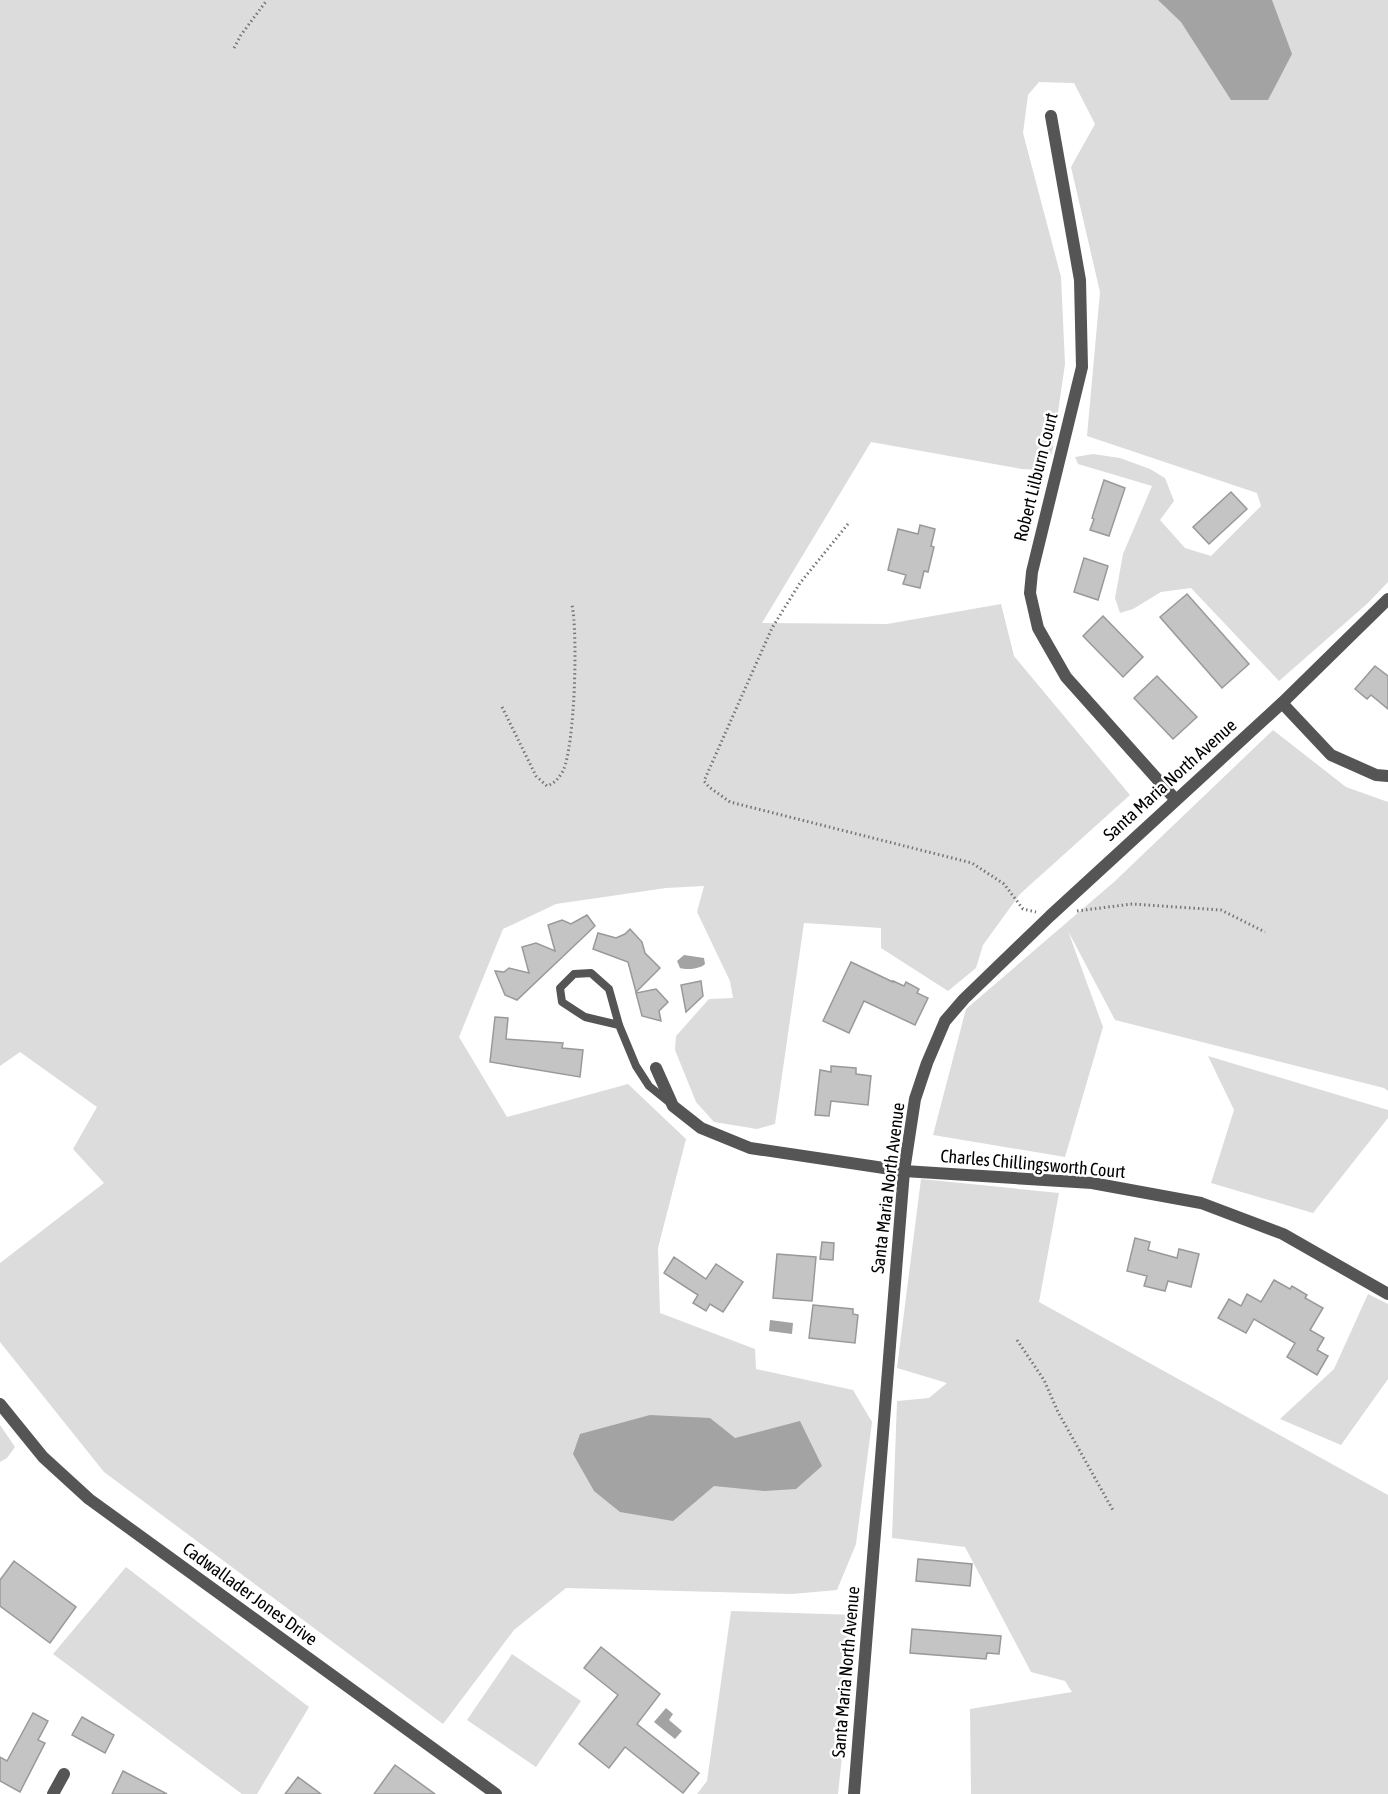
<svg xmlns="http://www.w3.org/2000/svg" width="1388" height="1794" font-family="'Asap Condensed',sans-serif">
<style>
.green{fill:#dcdcdc}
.water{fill:#a3a3a3}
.building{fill:#c4c4c4;stroke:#999;stroke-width:1.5}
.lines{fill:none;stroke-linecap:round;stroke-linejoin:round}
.path{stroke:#777;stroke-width:3;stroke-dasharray:1.5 3;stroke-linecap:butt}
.service{stroke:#555;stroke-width:8}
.minor{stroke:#555;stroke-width:12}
.labels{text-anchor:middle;stroke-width:5;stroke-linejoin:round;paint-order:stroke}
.street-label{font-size:18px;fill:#000;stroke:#fff}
</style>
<rect width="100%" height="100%" fill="#fff"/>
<g class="green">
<path d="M0 0H1388V582L1368 603 1279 681 1191 588 1161 592 1133 609 1120 613 1115 598 1123 554 1152 486 1078 464 1075 457 1093 454 1120 458 1150 469 1165 478 1174 501 1160 520 1185 548 1211 556 1261 506 1257 493 1087 436 1100 292 1071 167 1095 124 1074 83 1039 82 1028 95 1023 133 1061 277 1065 364 1052 453 1039 470 1022 469 871 442 762 623 887 624 1001 604 1014 656 1130 795 1020 894 983 945 976 968 948 991 881 948V928L804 923 775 1124 757 1129 714 1122 696 1102 675 1050 676 1036 709 999 733 998 730 981 697 912 704 886 666 888 556 904 503 929 459 1037 507 1117 628 1084 686 1139 658 1248 660 1313 755 1349 756 1369 853 1390 872 1422 856 1544 837 1590 792 1594 566 1588 514 1630 443 1724 104 1472 0 1342V1263L104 1183 73 1149 97 1107 20 1052 0 1066Z"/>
<path d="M1273 730 1346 787 1388 802V1091L1384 1088 1115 1020 1068 931 1103 1027 1065 1157 933 1135 966 1009 1114 882Z"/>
<path d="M1208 1056 1388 1110V1118L1313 1213 1211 1183 1234 1110Z"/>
<path d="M921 1179 1059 1193 1039 1302 1388 1495V1794H971L970 1709 1072 1692 1065 1681 1031 1672 965 1547 892 1538 897 1401 929 1398 947 1383 897 1368Z"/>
<path d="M1368 1294 1388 1304V1379L1341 1445 1280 1419 1334 1369Z"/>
<path d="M0 1425 15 1447 7 1458 0 1462Z"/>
<path d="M126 1567 309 1707 257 1794H242L53 1654Z"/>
<path d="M731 1611 857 1615 838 1794H697L707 1781Z"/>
<path d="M512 1654 581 1701 536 1767 467 1720Z"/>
</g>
<g class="water">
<path d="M1158 0H1272L1292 54 1268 100H1231L1181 22Z"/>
<path d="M684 955 704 958 705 964C700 969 687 970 680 968L677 961Z"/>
<path d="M770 1320 793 1323 792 1334 769 1331Z"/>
<path d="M650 1415 710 1418 735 1438 800 1421 822 1466 796 1489 764 1491 714 1486 673 1521 620 1512 594 1491 573 1454 580 1434Z"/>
<path d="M666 1708 673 1714 669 1720 682 1731 675 1739 654 1722Z"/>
</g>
<g class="building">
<path d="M1104 480 1125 488 1109 536 1090 530 1094 519 1092 518Z"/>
<path d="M1231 492 1247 509 1209 544 1193 527Z"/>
<path d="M920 525 935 529 931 546 934 547 928 572 924 571 920 588 903 584 906 575 888 570 898 529 918 534Z"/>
<path d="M1084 558 1108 566 1098 600 1074 592Z"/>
<path d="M1187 594 1249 664 1222 688 1160 617Z"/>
<path d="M1103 616 1143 657 1123 677 1083 636Z"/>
<path d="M1375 666 1388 676V709L1371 695 1367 699 1355 689Z"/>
<path d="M1157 676 1197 717 1173 739 1134 698Z"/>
<path d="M587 915 595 926 517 1000 505 995 495 971 504 972 509 968 529 973 522 947 536 943 555 951 548 925 562 920 571 924Z"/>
<path d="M630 929 642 942 645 953 660 968 636 992 628 962 593 949 598 933 616 938 625 934Z"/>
<path d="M851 962 893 982V981L904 986 906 982 919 989 917 993 928 998 915 1025 864 1001 849 1033 823 1021Z"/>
<path d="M701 981 703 996 686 1012 681 985Z"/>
<path d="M656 989 668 1002 659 1011 661 1021 642 1016 636 993Z"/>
<path d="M495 1017 508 1018 506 1039 563 1043 562 1048 583 1050 580 1077 490 1062Z"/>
<path d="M831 1066 856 1068V1074L871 1076 868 1105 831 1101 829 1116 815 1115 820 1070 831 1072Z"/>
<path d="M1135 1238 1150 1242 1148 1250 1177 1258 1179 1249 1199 1254 1191 1287 1168 1281 1165 1291 1144 1286 1147 1276 1127 1271Z"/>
<path d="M822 1242 834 1243 833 1260 820 1259Z"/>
<path d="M777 1254 816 1257 812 1301 773 1298Z"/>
<path d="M674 1257 706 1279 716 1264 743 1282 723 1312 710 1304 706 1311 693 1303 698 1295 664 1273Z"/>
<path d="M1274 1280 1290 1289 1292 1286 1307 1295 1305 1298 1323 1308 1310 1330 1324 1338 1317 1350 1328 1356 1317 1375 1287 1357 1295 1343 1283 1336 1254 1319 1246 1333 1218 1318 1229 1299 1241 1306 1247 1294 1261 1302Z"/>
<path d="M813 1305 853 1309V1314L858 1315 855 1343 809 1338Z"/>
<path d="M918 1559 972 1564 970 1586 916 1581Z"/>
<path d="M14 1561 76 1607 50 1643 0 1606V1580Z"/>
<path d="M912 1629 1001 1636 999 1654 987 1653 986 1659 910 1653Z"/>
<path d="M601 1647 660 1694 637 1724 699 1773 683 1793 625 1747 609 1768 579 1744 618 1695 584 1668Z"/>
<path d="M33 1713 48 1721 38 1740 45 1743 20 1792 0 1781V1757L7 1761Z"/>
<path d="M82 1717 114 1735 105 1753 72 1735Z"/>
<path d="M395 1765 435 1794H374Z"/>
<path d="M123 1771 167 1794H112Z"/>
<path d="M298 1777 321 1794H285Z"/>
</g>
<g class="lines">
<g class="path">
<path d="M234 48 241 35 267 0"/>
<path d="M848 524 800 583 772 628 704 781 709 787 730 802 972 863 1004 884 1023 909 1036 912"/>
<path d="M502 707 536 776 547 786C555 783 559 778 563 771 575 745 578 634 572 605"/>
<path d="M1077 911 1132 904 1221 910 1265 932"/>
<path d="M1017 1340 1044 1380 1058 1412 1114 1512"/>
</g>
<path class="service" d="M619 1025 585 1017 562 1002 560 988 574 974 591 973 609 989 619 1025 636 1066 649 1086 670 1103"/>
<g class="minor">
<path d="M1051 116 1080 280 1082 367 1032 572 1030 593 1038 628 1066 677 1175 799"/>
<path d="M1282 703 1331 755 1376 775 1388 776"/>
<path d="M656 1068 673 1106 701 1128 750 1148 904 1171 1092 1183 1201 1203 1283 1234 1388 1294"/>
<path d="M0 1404 43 1457 89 1499 496 1794"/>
<path d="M53 1794 64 1774"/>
<path d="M854 1794 904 1171 915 1099 927 1063 945 1021 964 999 1050 916 1282 703 1388 599"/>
</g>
</g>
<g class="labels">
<g class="street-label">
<text transform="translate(1036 477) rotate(-76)" y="6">Robert Lilburn Court</text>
<text transform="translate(1170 780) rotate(-42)" y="6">Santa Maria North Avenue</text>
<text transform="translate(1033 1164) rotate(5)" y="6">Charles Chillingsworth Court</text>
<text transform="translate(888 1188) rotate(-83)" y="6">Santa Maria North Avenue</text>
<text transform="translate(250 1594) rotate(36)" y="6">Cadwallader Jones Drive</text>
<text transform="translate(846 1672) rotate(-85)" y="6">Santa Maria North Avenue</text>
</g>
</g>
</svg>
